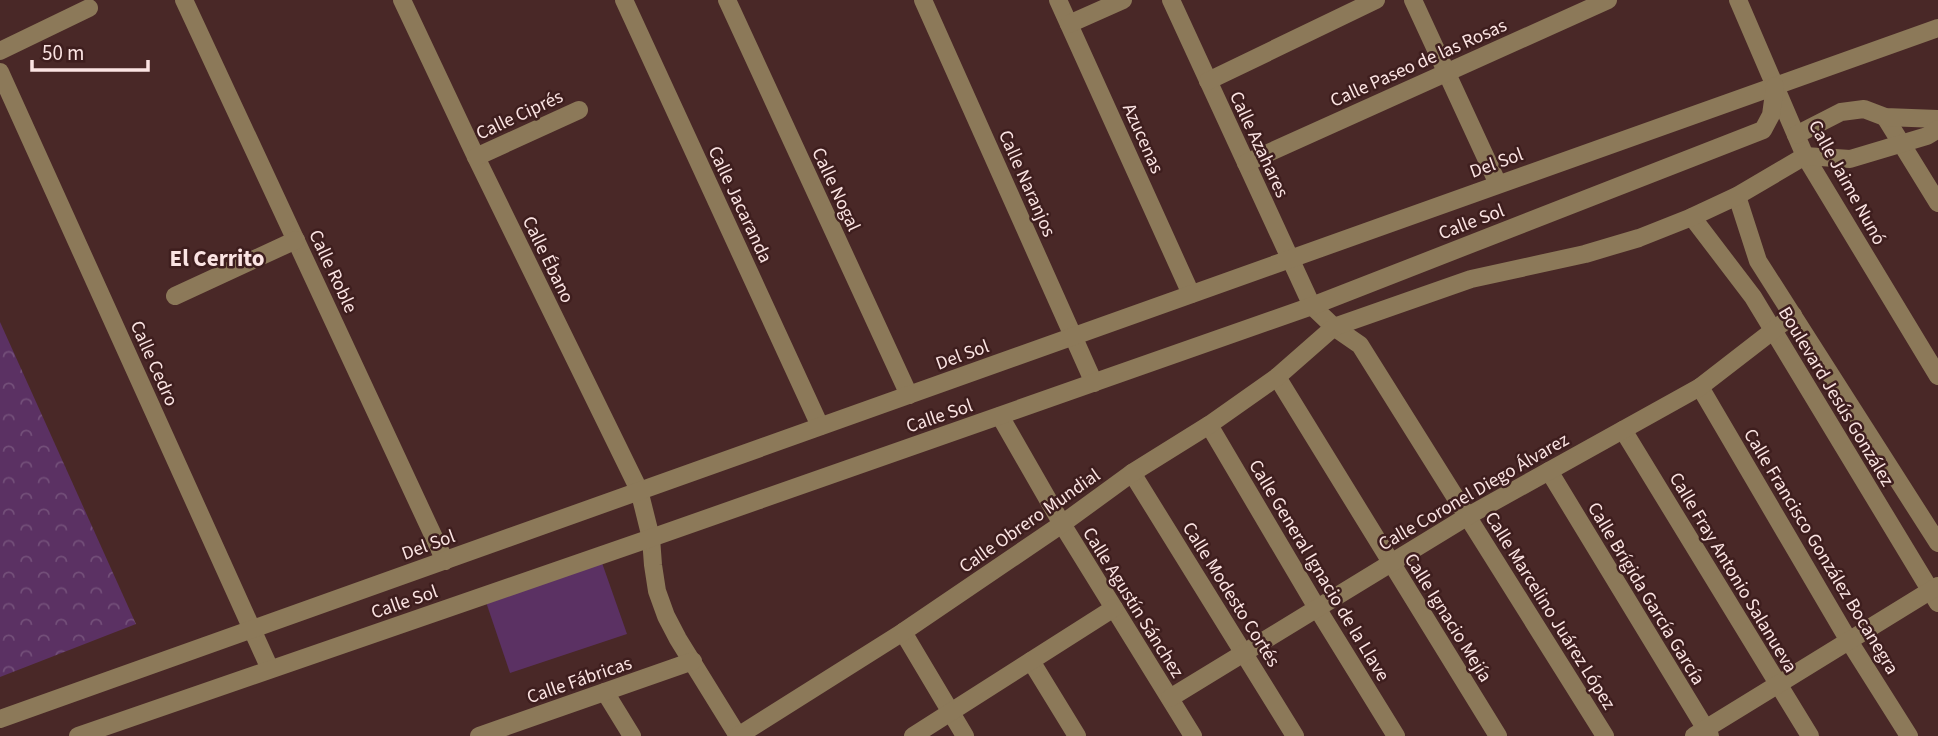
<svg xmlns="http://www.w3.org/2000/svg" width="1938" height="736" font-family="'Source Sans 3',sans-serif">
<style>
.park{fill:url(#park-crowns)}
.garden{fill:#5b3163}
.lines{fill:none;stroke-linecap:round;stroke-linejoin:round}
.minor{stroke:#8c7959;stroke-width:18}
.labels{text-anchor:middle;stroke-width:5;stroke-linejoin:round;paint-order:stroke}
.street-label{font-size:19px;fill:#fbe4e3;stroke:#3e1e1e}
.quarter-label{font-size:23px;font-weight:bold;fill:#fbe4e3;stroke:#3e1e1e}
</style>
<defs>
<pattern id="park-crowns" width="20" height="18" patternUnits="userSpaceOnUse" patternTransform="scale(1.75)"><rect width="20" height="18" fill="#5b3163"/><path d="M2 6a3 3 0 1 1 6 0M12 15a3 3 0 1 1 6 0" fill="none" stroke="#734f79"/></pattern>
</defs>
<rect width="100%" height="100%" fill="#492827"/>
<path class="park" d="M0 322 136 624 0 677Z"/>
<path class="garden" d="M601 560 627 634 510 673 485 599Z"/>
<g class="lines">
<g class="minor">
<path d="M184 0 445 561"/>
<path d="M402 0 476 157 639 490 651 538 653 565 657 591 666 616 678 639 738 736"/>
<path d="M624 0 820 426"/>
<path d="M727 0 909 395"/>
<path d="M923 0 1094 383"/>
<path d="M1058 0 1191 294"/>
<path d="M1171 0 1312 306 1334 327 1360 345 1605 736"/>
<path d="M1413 0 1498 184"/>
<path d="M1738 0 1805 156 1938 376"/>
<path d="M1069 24 1123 0"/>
<path d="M0 51 89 8"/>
<path d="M0 72 270 669"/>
<path d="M1208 81 1376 0"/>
<path d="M1885 117 1938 203"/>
<path d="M1796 135 1841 112 1864 109 1885 117 1938 119"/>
<path d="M476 157 579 110"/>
<path d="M1246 163 1608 0"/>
<path d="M1737 196 1758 261 1938 543"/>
<path d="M1692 217 1753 297 1938 603"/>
<path d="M175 296 296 240"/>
<path d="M1277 377 1498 736"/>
<path d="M1700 387 1849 641 1909 736"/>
<path d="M1000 416 1062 524 1193 736"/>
<path d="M1209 425 1317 608 1396 736"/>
<path d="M1623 430 1810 736"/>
<path d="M1549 471 1710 736"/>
<path d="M1132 473 1295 736"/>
<path d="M903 632 965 736"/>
<path d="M1031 661 1077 736"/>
<path d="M605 692 632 736"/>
<path d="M1170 698 1468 516 1700 387 1793 315"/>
<path d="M0 719 1938 28"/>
<path d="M78 736 651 538 1312 306 1763 130 1771 115 1775 86"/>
<path d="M479 736 693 661"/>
<path d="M738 736 903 632 1062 524 1132 473 1209 425 1277 377 1334 327 1471 279 1585 254 1639 238 1692 217 1737 196 1805 156 1850 159 1927 136 1938 129"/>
<path d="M913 736 1114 608"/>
<path d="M1694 736 1938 586"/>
</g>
</g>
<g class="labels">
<g class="street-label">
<text transform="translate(1418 62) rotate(-24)" y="7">Calle Paseo de las Rosas</text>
<text transform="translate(519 114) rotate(-25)" y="7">Calle Ciprés</text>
<text transform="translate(1144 138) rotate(66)" y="7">Azucenas</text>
<text transform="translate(1260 144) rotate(65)" y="7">Calle Azahares</text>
<text transform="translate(1496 162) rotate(-20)" y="7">Del Sol</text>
<text transform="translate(1848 182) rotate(61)" y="7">Calle Jaime Nunó</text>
<text transform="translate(1028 183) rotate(66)" y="7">Calle Naranjos</text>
<text transform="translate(837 189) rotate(65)" y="7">Calle Nogal</text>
<text transform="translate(741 204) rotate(65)" y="7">Calle Jacaranda</text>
<text transform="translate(1471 221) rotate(-21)" y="7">Calle Sol</text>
<text transform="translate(549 259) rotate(64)" y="7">Calle Ébano</text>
<text transform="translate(334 271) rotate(65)" y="7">Calle Roble</text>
<text transform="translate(962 354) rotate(-20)" y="7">Del Sol</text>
<text transform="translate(155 363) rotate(66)" y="7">Calle Cedro</text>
<text transform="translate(1837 396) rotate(59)" y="7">Boulevard Jesús González</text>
<text transform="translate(939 415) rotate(-19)" y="7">Calle Sol</text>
<text transform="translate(1473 491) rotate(-30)" y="7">Calle Coronel Diego Álvarez</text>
<text transform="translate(1029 520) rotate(-35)" y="7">Calle Obrero Mundial</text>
<text transform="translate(428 544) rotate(-20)" y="7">Del Sol</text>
<text transform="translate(1822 551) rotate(59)" y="7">Calle Francisco González Bocanegra</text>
<text transform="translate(1320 570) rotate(59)" y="7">Calle General Ignacio de la Llave</text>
<text transform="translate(1734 572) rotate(59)" y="7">Calle Fray Antonio Salanueva</text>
<text transform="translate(1647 593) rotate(59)" y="7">Calle Brígida García García</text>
<text transform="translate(1232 594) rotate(58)" y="7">Calle Modesto Cortés</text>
<text transform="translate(404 601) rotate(-19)" y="7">Calle Sol</text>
<text transform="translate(1134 602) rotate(58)" y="7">Calle Agustín Sánchez</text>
<text transform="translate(1551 610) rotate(58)" y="7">Calle Marcelino Juárez López</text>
<text transform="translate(1449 617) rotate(58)" y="7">Calle Ignacio Mejía</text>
<text transform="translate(579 679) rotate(-19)" y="7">Calle Fábricas</text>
</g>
<g class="quarter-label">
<text x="217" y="266">El Cerrito</text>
</g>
</g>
<path d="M32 60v10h116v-10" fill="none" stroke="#fbe4e3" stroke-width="3.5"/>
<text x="42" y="60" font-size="21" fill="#fbe4e3" stroke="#3e1e1e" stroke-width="5" paint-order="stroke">50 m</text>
</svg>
